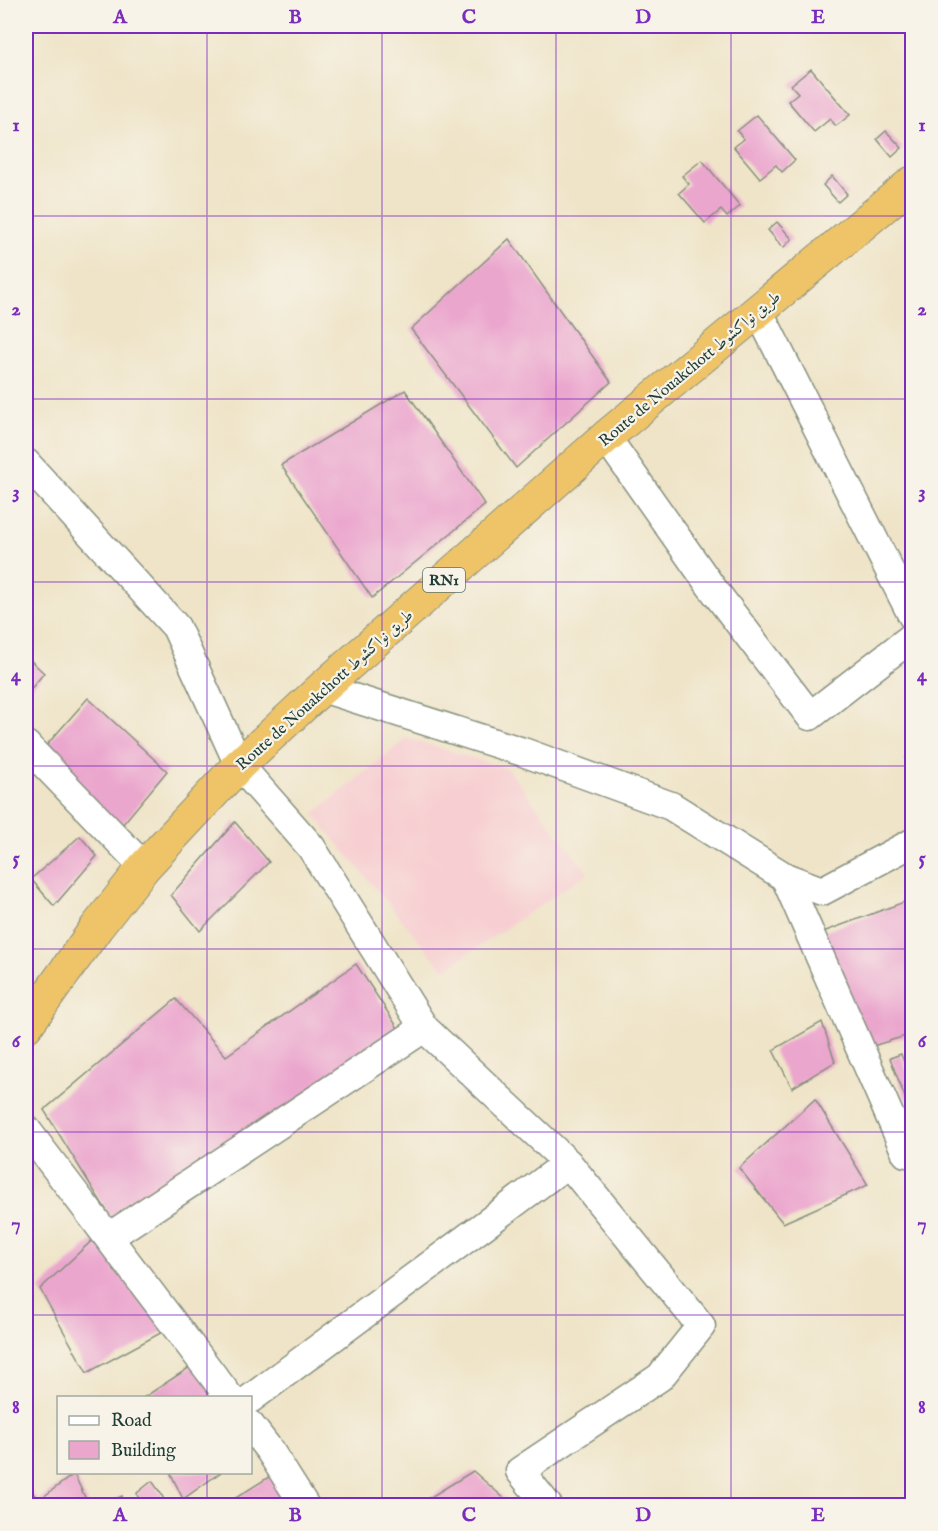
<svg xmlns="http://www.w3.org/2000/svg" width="938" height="1531" font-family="'IM FELL English',Amiri,serif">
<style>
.built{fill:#f7cfd2}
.building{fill:#eba6ce}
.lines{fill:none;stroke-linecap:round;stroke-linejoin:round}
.minor-casing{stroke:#87907e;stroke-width:31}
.highway-casing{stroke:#87907e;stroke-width:35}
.minor{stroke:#fff;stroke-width:28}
.highway{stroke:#efc469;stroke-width:33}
.grid{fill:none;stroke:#7b2cbf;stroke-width:1.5;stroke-opacity:0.55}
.labels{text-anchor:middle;stroke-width:4.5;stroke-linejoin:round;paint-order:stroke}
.shield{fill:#f7f3e8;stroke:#60746a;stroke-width:1.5}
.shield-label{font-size:15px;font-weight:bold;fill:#1f3d34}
.street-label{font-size:16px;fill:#1f3d34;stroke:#f7f3e8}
.neatline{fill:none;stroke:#7b2cbf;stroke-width:2}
.grid-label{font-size:20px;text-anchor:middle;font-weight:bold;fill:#7b2cbf}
</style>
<rect width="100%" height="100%" fill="#f7f3e8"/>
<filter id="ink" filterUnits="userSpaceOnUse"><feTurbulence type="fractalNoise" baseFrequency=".0167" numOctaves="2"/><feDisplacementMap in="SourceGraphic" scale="12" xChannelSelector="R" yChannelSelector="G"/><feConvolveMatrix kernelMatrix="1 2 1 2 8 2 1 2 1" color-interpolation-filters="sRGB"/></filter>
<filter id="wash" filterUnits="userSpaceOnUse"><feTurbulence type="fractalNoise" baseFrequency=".008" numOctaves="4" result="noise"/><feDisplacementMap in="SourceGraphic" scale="24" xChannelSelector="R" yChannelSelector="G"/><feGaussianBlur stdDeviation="1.35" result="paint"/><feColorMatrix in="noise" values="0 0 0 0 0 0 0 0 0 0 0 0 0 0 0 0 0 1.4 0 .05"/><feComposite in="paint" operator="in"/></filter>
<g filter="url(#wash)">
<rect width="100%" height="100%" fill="#efe4c8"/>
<path class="built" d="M407 738 508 769 588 873 444 970 313 814Z"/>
<g id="blocks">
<g class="building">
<path d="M811 69 850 115 836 126 830 119 814 132 788 101 798 93 791 85Z"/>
<path d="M757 115 795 160 782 172 776 165 760 178 734 147 744 139 737 131Z"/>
<path d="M886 131 902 148 892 157 877 139Z"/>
<path d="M702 160 740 206 727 217 721 210 705 223 679 193 689 184 682 176Z"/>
<path d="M832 176 847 194 838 202 823 185Z"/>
<path d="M777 222 792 239 783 248 768 230Z"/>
<path d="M509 239 611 382 516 468 411 329Z"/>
<path d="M405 390 485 505 372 598 281 465Z"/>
<path d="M26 656 44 673 26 695Z"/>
<path d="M88 698 167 771 118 830 37 756Z"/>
<path d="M912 751V766L906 758Z"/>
<path d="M235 822 269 862 200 931 171 895Z"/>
<path d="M80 836 97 856 54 906 31 879Z"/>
<path d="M912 899V1034L866 1048 815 935Z"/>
<path d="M356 964 402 1034 116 1226 44 1110 176 999 226 1056Z"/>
<path d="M822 1022 835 1062 792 1088 773 1050Z"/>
<path d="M901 1054 912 1084V1098L906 1100 890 1058Z"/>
<path d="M815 1099 868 1185 783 1223 739 1168Z"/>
<path d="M99 1234 168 1329 87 1373 40 1289Z"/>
<path d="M193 1365 217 1398H143Z"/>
<path d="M473 1471 513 1506H416Z"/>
<path d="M170 1472H221L183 1499Z"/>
<path d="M275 1473 294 1506H223Z"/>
<path d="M74 1474 89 1506H26V1485L39 1500Z"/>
<path d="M152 1481 162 1495 166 1506H140L137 1493Z"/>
<path d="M122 1496 125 1506H102Z"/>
<path d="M207 1501 212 1506H194V1505Z"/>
</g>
</g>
</g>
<g filter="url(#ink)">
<use href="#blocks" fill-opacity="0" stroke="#87907e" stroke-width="1.5"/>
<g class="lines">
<g class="minor-casing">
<g id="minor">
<path d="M758 310 912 615"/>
<path d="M606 437 710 585 810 716 912 637"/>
<path d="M26 463 176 627 239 765 311 847 424 1028 568 1163 701 1326 660 1377 520 1471 548 1506"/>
<path d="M322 688 523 752 671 806 785 877 822 891 912 843"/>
<path d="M26 745 144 867"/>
<path d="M785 877 906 1153H912"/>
<path d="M26 1129 230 1398"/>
<path d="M109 1237 424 1028"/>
<path d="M250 1399 568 1163"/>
<path d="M250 1425 270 1451 305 1506"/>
</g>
</g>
<g class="highway-casing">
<path id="highway" d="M26 1026 97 927 144 867 239 765 322 688 606 437 912 183"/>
</g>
<use href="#minor" class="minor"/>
<use href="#highway" class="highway"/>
</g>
</g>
<path class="grid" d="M207 26V1398M382 26V1506M556 26V1506M731 26V1506M26 216H912M26 399H912M26 582H912M26 766H912M26 949H912M26 1132H912M26 1315H912M207 1472V1506"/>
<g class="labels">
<rect class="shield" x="423" y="568" width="42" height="24" rx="4.5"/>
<g class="shield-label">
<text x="444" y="585">RN1</text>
</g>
<g class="street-label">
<text transform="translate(689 368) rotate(-40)" y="6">Route de Nouakchott طريق نواكشوط</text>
<text transform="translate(324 689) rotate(-42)" y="6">Route de Nouakchott طريق نواكشوط</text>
</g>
</g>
<rect width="938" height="1531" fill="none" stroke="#f7f3e8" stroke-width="66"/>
<rect x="57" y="1396" width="195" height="78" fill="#f7f3e8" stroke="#a1aaa0" stroke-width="1.5"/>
<rect x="69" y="1416" width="30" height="9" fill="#ffffff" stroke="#a1aaa0" stroke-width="1.5"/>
<text x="111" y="1426" font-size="18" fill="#1f3d34">Road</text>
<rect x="69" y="1441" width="30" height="18" fill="#eba6ce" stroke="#a1aaa0" stroke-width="1.5"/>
<text x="111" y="1456" font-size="18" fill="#1f3d34">Building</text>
<rect x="33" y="33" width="872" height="1465" class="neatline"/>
<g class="grid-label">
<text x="120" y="23">A</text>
<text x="295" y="23">B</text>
<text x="469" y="23">C</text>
<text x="643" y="23">D</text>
<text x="818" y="23">E</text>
<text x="16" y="131">1</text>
<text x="922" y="131">1</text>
<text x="16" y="315">2</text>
<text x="922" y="315">2</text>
<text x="16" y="498">3</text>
<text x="922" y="498">3</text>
<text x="16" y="681">4</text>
<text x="922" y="681">4</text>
<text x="16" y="864">5</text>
<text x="922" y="864">5</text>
<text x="16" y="1047">6</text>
<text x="922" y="1047">6</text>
<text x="16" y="1230">7</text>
<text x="922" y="1230">7</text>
<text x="16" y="1413">8</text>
<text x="922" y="1413">8</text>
<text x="120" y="1521">A</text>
<text x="295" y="1521">B</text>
<text x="469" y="1521">C</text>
<text x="643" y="1521">D</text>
<text x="818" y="1521">E</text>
</g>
</svg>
